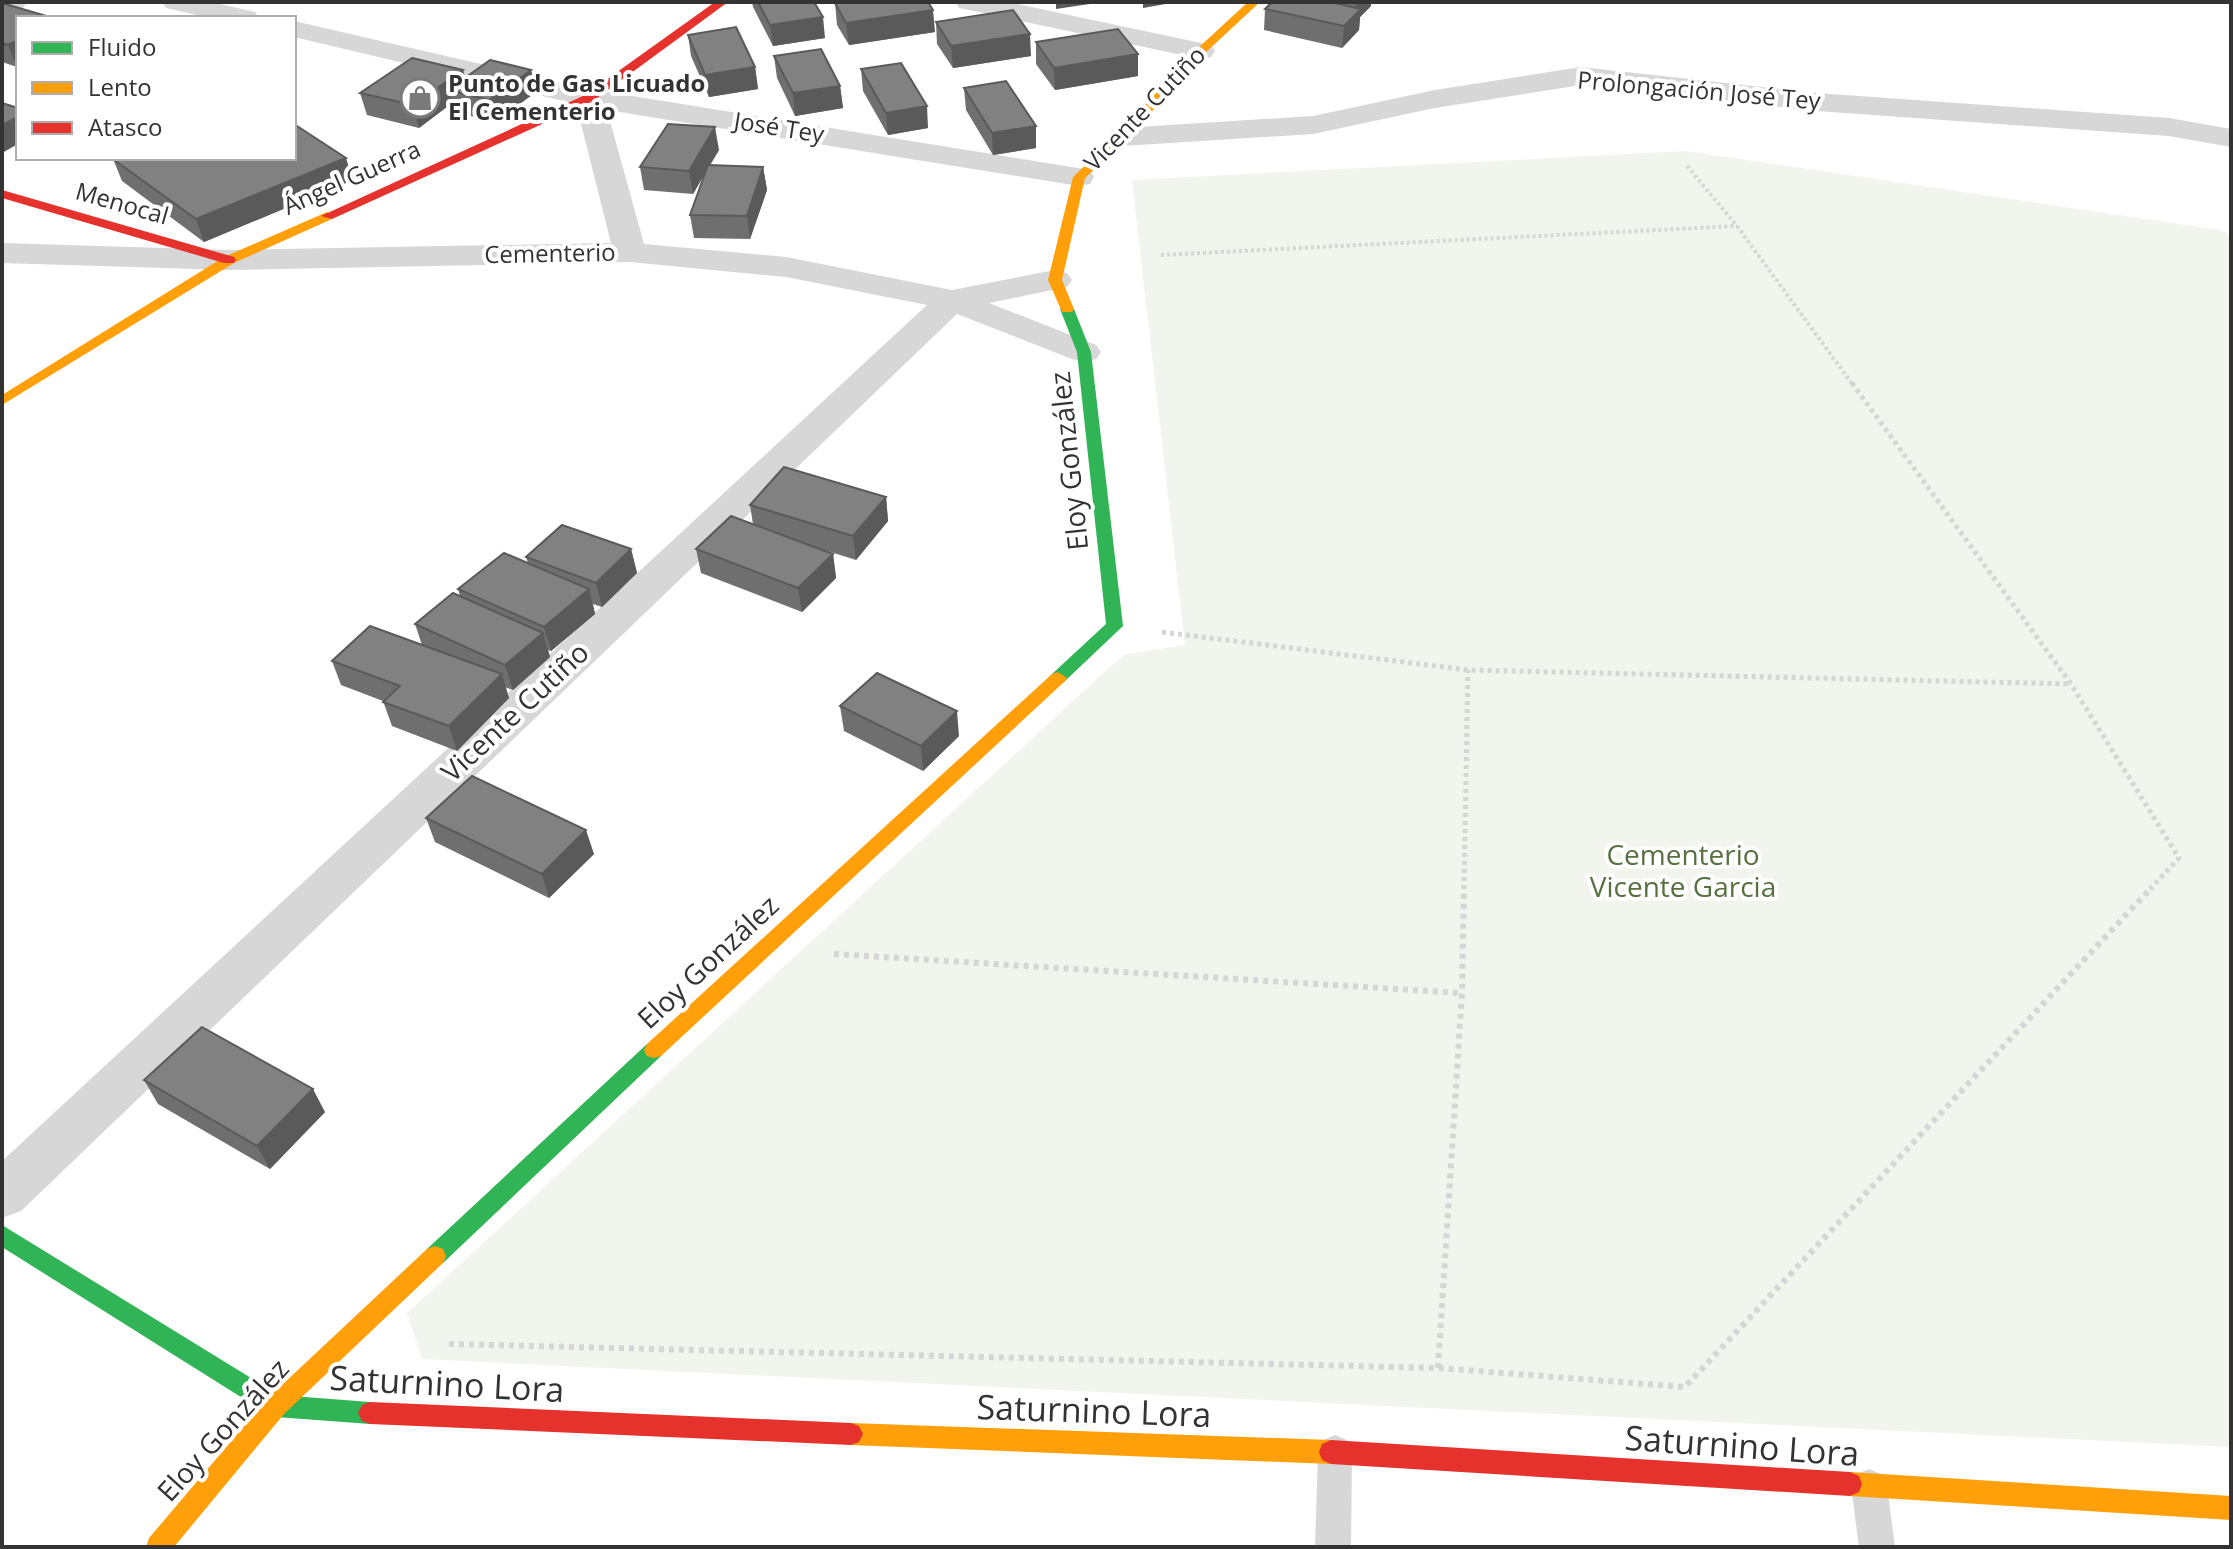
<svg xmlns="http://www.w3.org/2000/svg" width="2233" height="1549" font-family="'Open Sans',sans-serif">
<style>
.green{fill:#f1f5ed}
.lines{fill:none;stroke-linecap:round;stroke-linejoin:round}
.path-far2{stroke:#d6d6d6;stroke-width:4;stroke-dasharray:3 3;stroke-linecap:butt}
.path-far1{stroke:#d6d6d6;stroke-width:5;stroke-dasharray:4 4;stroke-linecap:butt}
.path{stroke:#d6d6d6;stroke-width:6;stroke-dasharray:5 5;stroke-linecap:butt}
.lane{fill:#d7d7d7;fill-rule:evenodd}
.street{fill:#d7d7d7;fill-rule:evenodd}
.fast{fill:#30b455;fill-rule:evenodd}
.slow{fill:#ff9f0a;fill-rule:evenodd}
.jam{fill:#e5322d;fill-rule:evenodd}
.wall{fill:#6f6f6f}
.shaded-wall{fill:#5a5a5a}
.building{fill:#818181;stroke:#5a5a5a;stroke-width:2}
.labels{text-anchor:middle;stroke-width:8;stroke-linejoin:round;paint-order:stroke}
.far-poi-label{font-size:24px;font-weight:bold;fill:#333;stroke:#fff;text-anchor:start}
.far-street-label{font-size:24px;fill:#333;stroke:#fff}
.street-label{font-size:28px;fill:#333;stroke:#fff}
.park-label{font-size:28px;fill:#56703f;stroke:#fff}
.near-street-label{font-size:34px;fill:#333;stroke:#fff}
</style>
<rect width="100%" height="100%" fill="#fff"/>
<path class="green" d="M1686 151 2220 230 2231 235V1447L422 1359 407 1313 1123 655 1185 645 1132 180Z"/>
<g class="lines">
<g class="path-far2">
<path d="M1687 166 1737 226 1853 385"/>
<path d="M1161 255 1737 226"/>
</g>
<g class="path-far1">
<path d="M1852 383 2071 684 2179 858 2150 889"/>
<path d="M1162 632 1468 670 2070 684"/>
<path d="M1464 889 1468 670"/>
</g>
<g class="path">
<path d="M834 954 1462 993"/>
<path d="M449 1344 1438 1368 1685 1387 2152 887"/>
<path d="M1438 1368 1462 993 1464 887"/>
</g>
<g class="lane">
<path d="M1335 1435 1347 1440 1352 1452 1351 1547H1315L1318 1452 1323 1440Z"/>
<path d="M1869 1469 1881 1474 1887 1486 1895 1547H1859L1851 1486 1857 1474Z"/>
</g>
<g class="street">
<path d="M2 2H27L23 8 2 15Z"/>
<path d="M162 2H211L255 12 259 18H210L166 8Z"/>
<path d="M955 2H1008L1201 43 1211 45 1215 51 1211 57 1201 59 969 10 959 8Z"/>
<path d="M294 21 589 89 1090 170 1094 177 1090 184 1079 186 607 110 644 244 786 257 952 290 1055 270 1067 273 1072 280 1067 287 989 303 1096 345 1101 352 1096 359 1084 362 1072 359 957 314 21 1211 2 1218V1161L927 305 786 277 630 262 229 270 2 263V243L229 250 611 243 576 104 294 37Z"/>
<path d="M1581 67 1817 93 2169 118 2231 129V147L2169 136 1817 111 1581 85 1435 108 1313 134 1122 146 1111 143 1107 137 1111 131 1122 128 1313 116 1435 90Z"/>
</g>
<g class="fast">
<path d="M1067 305 1074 309 1091 352 1123 626 1064 682 1058 684 1049 678 1052 674 1106 624 1077 352 1060 309Z"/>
<path d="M654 1042 661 1044 664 1050 661 1056 443 1263 435 1266 427 1263 424 1256 427 1249 647 1044Z"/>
<path d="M2 1225 279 1395 370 1402 378 1405 382 1413 378 1421 370 1424 276 1417 268 1414 2 1247Z"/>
</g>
<g class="slow">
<path d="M1248 2H1260L1205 53 1126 140 1085 178 1062 280 1074 309 1072 312H1062L1048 280 1073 177 1118 134 1197 49Z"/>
<path d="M327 212 333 216 332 219 234 263 2 405V395L224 257Z"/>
<path d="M1058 672 1067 678 1064 682 661 1056 654 1058 647 1056 644 1050 647 1044 1052 674Z"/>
<path d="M435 1246 443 1249 446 1256 443 1263 284 1414 174 1547H146L149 1538 268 1398 427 1249Z"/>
<path d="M851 1423 1331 1440 1340 1444 1343 1452 1340 1460 1331 1464 851 1445 843 1442 839 1434 843 1426Z"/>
<path d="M1850 1472 2231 1496V1520L1850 1496 1841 1492 1838 1484 1841 1476Z"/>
</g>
<g class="jam">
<path d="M715 2H728L593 101 332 219 321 216 585 95Z"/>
<path d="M2 190 234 257 236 260 234 263H224L2 198Z"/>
<path d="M370 1402 851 1423 859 1426 863 1434 859 1442 851 1445 370 1424 362 1421 358 1413 362 1405Z"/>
<path d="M1331 1440 1850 1472 1859 1476 1862 1484 1859 1492 1850 1496 1331 1464 1322 1460 1319 1452 1322 1444Z"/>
</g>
</g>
<g class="wall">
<path d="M752 2H814L825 38 773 46 753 7Z"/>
<path d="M1272 2H1371V6L1360 17 1359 30 1342 48 1264 30 1265 9Z"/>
<path d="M2 3 17 67 2 62Z"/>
<path d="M835 3 935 32 849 45 837 25Z"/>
<path d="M936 22 1031 56 953 68 937 44Z"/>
<path d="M688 35 755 67 758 89 709 97 691 56Z"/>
<path d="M1036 42 1138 54V76L1055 90 1036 64Z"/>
<path d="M774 56 840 86 843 108 795 116 777 78Z"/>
<path d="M861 69 928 128 888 135 863 91Z"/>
<path d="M463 70 465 78 531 70 536 92 495 122 454 112 452 103 419 128 367 115 360 93Z"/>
<path d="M964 88 1036 126V148L993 155 966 110Z"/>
<path d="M719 150 709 166 763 167 767 190 750 239 694 238 690 215 707 169 693 194 644 190 640 167Z"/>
<path d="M113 159 353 180 204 242 122 181Z"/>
<path d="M886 497 888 521 856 560 818 548 833 554 836 578 802 612 701 573 696 549 753 524 750 505Z"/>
<path d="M631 549 637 573 602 607 593 604 595 614 551 651 548 650 550 657 513 690 505 687 509 698 457 751 392 726 383 701 341 685 332 661 422 645 415 624 460 596 458 589 528 563 526 557Z"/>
<path d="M840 706 959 736 923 771 844 731Z"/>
<path d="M426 818 594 854 549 898 435 842Z"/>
<path d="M144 1080 325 1112 270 1169 158 1104Z"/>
</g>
<g class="shaded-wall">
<path d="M1056 2H1103L1056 9Z"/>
<path d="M1143 2H1177L1143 8Z"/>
<path d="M1356 2H1371V6L1360 17 1359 30 1342 48 1344 26 1355 15Z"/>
<path d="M933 10 935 32 849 45 846 23Z"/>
<path d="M823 17 825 38 773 46 770 25Z"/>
<path d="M1030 34 1031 56 953 68 951 46Z"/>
<path d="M18 40V67H17L8 45Z"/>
<path d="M1138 54V76L1055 90 1054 68Z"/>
<path d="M755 67 758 89 709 97 705 75Z"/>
<path d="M463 70 469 92 448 90 452 103 419 128 413 105Z"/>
<path d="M531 70 536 92 495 122 489 100Z"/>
<path d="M840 86 843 108 795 116 793 93Z"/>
<path d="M927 106 928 128 888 135 886 113Z"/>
<path d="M18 117V144L2 153V125Z"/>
<path d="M1036 126V148L993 155 992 133Z"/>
<path d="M715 127 719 150 693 194 689 171Z"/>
<path d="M346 158 353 180 204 242 196 219Z"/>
<path d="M763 167 767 190 750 239 747 216Z"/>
<path d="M886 497 888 521 856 560 853 536Z"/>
<path d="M631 549 637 573 602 607 596 583Z"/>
<path d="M833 554 836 578 802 612 798 588Z"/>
<path d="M589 589 595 614 551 651 544 627Z"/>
<path d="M543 633 550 657 513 690 505 665Z"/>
<path d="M502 674 509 698 457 751 449 726Z"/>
<path d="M957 711 959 736 923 771 921 746Z"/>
<path d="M586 830 594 854 549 898 542 874Z"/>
<path d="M313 1089 325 1112 270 1169 257 1146Z"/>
</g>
<g class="building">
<path d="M758 2H814L823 17 770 25Z"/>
<path d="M844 2H928L933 10 846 23 835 3Z"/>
<path d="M1272 2H1331L1361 9 1344 26 1265 9Z"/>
<path d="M2 3 53 18H18V40L8 45 2 43Z"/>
<path d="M1013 10 1030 34 951 46 936 22Z"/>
<path d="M736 27 755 67 705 75 688 35Z"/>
<path d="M1118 29 1138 54 1054 68 1036 42Z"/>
<path d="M821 49 840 86 793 93 774 56Z"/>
<path d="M412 58 463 70 413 105 360 93Z"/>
<path d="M490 60 531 70 489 100 448 90Z"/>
<path d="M901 63 927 106 886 113 861 69Z"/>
<path d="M1006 81 1036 126 992 133 964 88Z"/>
<path d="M2 103 18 108V117L2 125Z"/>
<path d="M294 124 346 158 196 219 113 159 294 158Z"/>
<path d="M668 124 715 127 689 171 640 167Z"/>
<path d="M708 165 763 167 747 216 690 215Z"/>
<path d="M784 467 886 497 853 536 750 505Z"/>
<path d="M731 516 833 554 798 588 696 549Z"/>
<path d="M562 525 631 549 596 583 526 557Z"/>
<path d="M504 553 589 589 544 627 458 589Z"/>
<path d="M453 593 543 633 505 665 415 624Z"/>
<path d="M370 626 502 674 449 726 383 702 400 686 332 661Z"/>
<path d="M877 673 957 711 921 746 840 706Z"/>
<path d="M472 776 586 830 542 874 426 818Z"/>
<path d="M202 1027 313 1089 257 1146 144 1080Z"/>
</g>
<defs>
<g id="shop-ring" transform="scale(2)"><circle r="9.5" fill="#fff" stroke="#7a7a7a" stroke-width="1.5"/><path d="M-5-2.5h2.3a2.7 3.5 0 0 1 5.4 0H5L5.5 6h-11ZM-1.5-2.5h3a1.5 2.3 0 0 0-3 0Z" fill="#7a7a7a"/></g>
</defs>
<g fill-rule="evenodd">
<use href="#shop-ring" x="420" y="98"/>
</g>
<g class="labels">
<g class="far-poi-label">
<text x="448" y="92">Punto de Gas Licuado<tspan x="448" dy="28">El Cementerio</tspan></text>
</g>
<g class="far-street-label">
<text transform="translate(1699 91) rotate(5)" y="8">Prolongación José Tey</text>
<text transform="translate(1145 109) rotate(-46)" y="8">Vicente Cutiño</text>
<text transform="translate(779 128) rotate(9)" y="8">José Tey</text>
<text transform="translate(352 178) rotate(-24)" y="8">Ángel Guerra</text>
<text transform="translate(122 204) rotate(16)" y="8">Menocal</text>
<text transform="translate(550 254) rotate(-1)" y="8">Cementerio</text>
</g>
<g class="street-label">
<text transform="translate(1069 461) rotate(-96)" y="10">Eloy González</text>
<text transform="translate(515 712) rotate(-43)" y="10">Vicente Cutiño</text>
<text transform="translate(708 962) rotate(-43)" y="10">Eloy González</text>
<text transform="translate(223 1430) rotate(-48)" y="10">Eloy González</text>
</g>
<g class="park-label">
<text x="1683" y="865">Cementerio<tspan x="1683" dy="32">Vicente Garcia</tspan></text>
</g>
<g class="near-street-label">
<text transform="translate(447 1384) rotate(3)" y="12">Saturnino Lora</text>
<text transform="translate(1094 1411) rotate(2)" y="12">Saturnino Lora</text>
<text transform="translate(1742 1446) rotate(4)" y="12">Saturnino Lora</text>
</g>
</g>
<rect width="2233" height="1549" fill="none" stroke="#333333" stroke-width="8"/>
<rect x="16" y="16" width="280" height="144" fill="#ffffff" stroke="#adadad" stroke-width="2"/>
<rect x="32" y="42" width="40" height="12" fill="#30b455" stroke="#adadad" stroke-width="2"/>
<text x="88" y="56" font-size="24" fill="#333333">Fluido</text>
<rect x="32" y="82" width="40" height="12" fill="#ff9f0a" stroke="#adadad" stroke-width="2"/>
<text x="88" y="96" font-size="24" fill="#333333">Lento</text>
<rect x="32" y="122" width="40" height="12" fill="#e5322d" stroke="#adadad" stroke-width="2"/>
<text x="88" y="136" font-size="24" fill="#333333">Atasco</text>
</svg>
